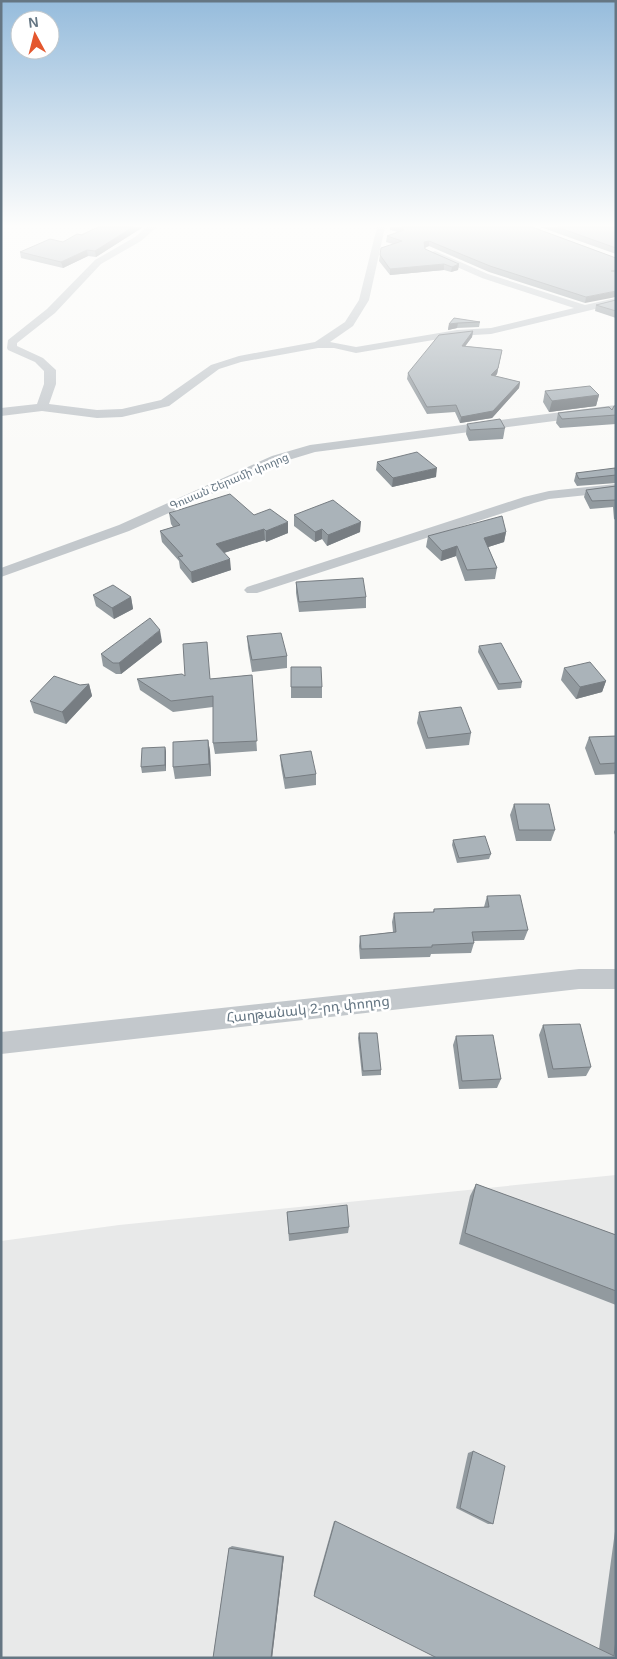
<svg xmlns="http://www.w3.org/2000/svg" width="617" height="1659" font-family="Arial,'Noto Sans Armenian',sans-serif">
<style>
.built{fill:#e8e9e9}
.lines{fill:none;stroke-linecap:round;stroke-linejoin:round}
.minor{fill:#c3c8cc;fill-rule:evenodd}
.wall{fill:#929a9f}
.shaded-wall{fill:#777d82}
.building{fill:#aab3b9;stroke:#777d82}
.labels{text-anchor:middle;stroke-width:5;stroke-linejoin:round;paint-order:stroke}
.far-street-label{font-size:11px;fill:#657683;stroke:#fff}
.street-label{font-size:14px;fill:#657683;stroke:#fff}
</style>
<rect width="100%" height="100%" fill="#fafaf8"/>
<path class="built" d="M616 1175V1658H1V1241L119 1225Z"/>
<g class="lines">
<g class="minor">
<path d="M147 227H157L141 241 101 264 55 313 17 343V346L43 358 56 370V384L49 404 97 410 122 409 161 400 211 365 239 356 315 342 345 322 359 300 377 227H385L369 300 353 326 330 342 356 347 457 330 491 328 574 308 482 278 432 256V252L435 251 488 274 585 305 616 298V304L491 334 457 336 356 353 334 348H318L241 362 219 369 169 406 122 417 97 418 42 411 1 416V408L37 404 44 384V371L35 362 8 350 7 348 8 340 47 309 95 260 135 237Z"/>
<path d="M616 405V413L315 452 282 462 129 531 1 577V568L119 525 272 456 310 445Z"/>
<path d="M616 484V492L549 499 534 503 257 593H247L244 590 247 587 524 497 549 491Z"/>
<path d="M579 969H616V989H579L1 1054V1032Z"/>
</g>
</g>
<g class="wall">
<path d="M98 227H143L96 257 88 256 63 268 21 258 20 252 63 242Z"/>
<path d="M390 227H532L616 258 585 303 489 272 429 246 425 248V249L459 264 458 270 451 272 444 270 390 275 379 261 380 255 393 244 386 242 387 236 398 232 390 230Z"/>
<path d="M540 227H616V254Z"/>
<path d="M616 300V318L595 311 596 305Z"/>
<path d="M454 318 480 322 479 327 457 328 448 330 449 324Z"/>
<path d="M473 331 472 337 465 346 502 350 497 374 495 376 520 382 519 388 492 418 460 423 455 412 427 414 407 379 408 373Z"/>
<path d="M545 391 599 395 596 406 549 412 543 402Z"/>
<path d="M616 406V424L560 428 556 423 558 413 612 410Z"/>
<path d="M467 424 505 428 503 439 469 441 466 434Z"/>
<path d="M377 462 436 477 392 487 376 470Z"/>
<path d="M616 469V483L577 486 574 481 576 473Z"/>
<path d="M616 486V520L614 519 613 507 590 509 584 497 586 490Z"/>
<path d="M169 513 254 515 288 533 266 542 265 540 224 553 231 570 192 583 180 568 179 561 162 542 160 531 173 527 171 524Z"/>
<path d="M294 515 360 532 327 546 322 539 315 542 294 526Z"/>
<path d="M506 532 504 542 488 547 497 568 495 579 465 581 456 556 441 561 426 547 428 536Z"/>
<path d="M296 582 366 597V608L299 612 296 593Z"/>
<path d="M93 595 131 597 133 609 114 619 96 606Z"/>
<path d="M247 636 287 656V668L252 672 248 648Z"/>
<path d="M162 642 121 674H116L103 666 101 654Z"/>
<path d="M479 646 522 682 521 688 498 690 478 652Z"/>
<path d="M291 667 322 687V698H291Z"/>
<path d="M564 668 606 681 602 692 576 699 561 680Z"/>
<path d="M252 675 257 751 215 754 213 743V707L173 712 140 690 137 679 185 676 210 679Z"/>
<path d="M89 684 92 696 66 724 34 713 30 701 80 685Z"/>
<path d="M419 712 471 733 469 745 426 749 417 723Z"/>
<path d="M616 736V774L595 775 585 748 589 737Z"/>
<path d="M208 740 210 751 211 776 175 779 173 767Z"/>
<path d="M165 747 166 752V771L142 773 141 767Z"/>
<path d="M280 755 316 774V785L285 789 281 766Z"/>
<path d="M514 804 555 830 551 841H516L510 815Z"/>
<path d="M616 828V838L614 832Z"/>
<path d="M453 840 491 854 489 859 457 863 452 845Z"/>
<path d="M487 896 528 930 524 940 473 941 474 943 471 953 431 954 430 957 360 959 359 946 360 936 393 932 392 922 394 913 433 912 434 909 484 907Z"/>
<path d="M543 1025 591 1067 586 1076 548 1078 539 1035Z"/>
<path d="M359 1033 381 1070V1075L362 1076 358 1038Z"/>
<path d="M456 1036 501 1079 497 1088 459 1089 453 1045Z"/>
<path d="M476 1184 616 1235V1305L459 1244 470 1196Z"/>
<path d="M287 1212 349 1227 348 1233 289 1241Z"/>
<path d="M473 1451 493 1524H488L456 1508 468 1453Z"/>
<path d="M334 1521 599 1649 616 1524V1658L314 1596V1592Z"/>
<path d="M232 1546 284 1556 272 1658H213L229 1548Z"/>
</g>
<g class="shaded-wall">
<path d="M133 227H143L96 257 95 251Z"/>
<path d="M429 241V246L423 248 424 242Z"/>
<path d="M87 250 88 256 63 268 61 262Z"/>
<path d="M444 264V270L390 275V269Z"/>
<path d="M459 264 458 270 451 272 452 267Z"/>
<path d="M616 291V297L585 303 586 297Z"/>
<path d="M458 323 457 328 448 330 449 324Z"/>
<path d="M473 331 472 337 461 352 462 346Z"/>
<path d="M502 350 497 374 490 382 491 375Z"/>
<path d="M520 382 519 388 492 418 460 423 461 417Z"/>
<path d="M599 395 596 406 549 412 552 401Z"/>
<path d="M437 468 436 477 392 487 393 478Z"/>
<path d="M288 522V533L266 542V531Z"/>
<path d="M361 522 360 532 327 546 328 535Z"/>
<path d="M264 529 265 540 217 555 216 544Z"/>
<path d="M322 529V539L315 542V532Z"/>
<path d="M506 532 504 542 482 549 484 538Z"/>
<path d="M457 546 456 556 441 561 442 551Z"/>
<path d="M230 559 231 570 192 583 191 572Z"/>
<path d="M131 597 133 609 114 619 112 608Z"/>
<path d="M160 630 162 642 121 674 119 663Z"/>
<path d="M606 681 602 692 576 699 580 687Z"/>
<path d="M89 684 92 696 66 724 62 712Z"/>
<path d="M208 740 210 751 211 776 209 764Z"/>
<path d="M165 747 166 752V771L165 765Z"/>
<path d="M284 1556 272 1658H271L283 1557Z"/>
</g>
<g class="building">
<path d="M98 227H133L95 251 87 250 61 262 20 252 50 239 63 242 77 234 82 235Z"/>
<path d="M401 227H532L616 258V270L611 271 616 272V291L586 297 490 266 429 241 424 242 425 249 459 264 452 267 444 264 390 269 380 255 381 248 402 241 387 236 404 230 401 229 404 228Z"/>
<path d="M557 227H616V248Z"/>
<path d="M616 300V311L596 305Z"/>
<path d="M454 318 480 322 458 323 449 324Z"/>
<path d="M473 331 462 346 502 350 498 368 491 375 520 382 493 411 461 417 456 405 427 407 408 373 439 335Z"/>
<path d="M590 386 599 395 552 401 545 391Z"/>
<path d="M614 406H616V415L562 419 558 413 609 407 612 410Z"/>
<path d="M500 419 505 428 470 430 467 424Z"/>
<path d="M417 452 437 468 393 478 377 462Z"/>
<path d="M615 468 616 475 579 479 576 473Z"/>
<path d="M616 486V503V500L592 501 586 490Z"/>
<path d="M230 494 254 515 270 509 288 522 266 531 264 529 216 544 230 559 191 572 178 557 183 556 160 531 180 525 169 513Z"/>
<path d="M333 500 361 522 328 535 322 529 315 532 294 515Z"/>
<path d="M502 516 506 532 484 538 497 568 467 570 457 546 442 551 428 536Z"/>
<path d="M363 578 366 597 299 602 296 582Z"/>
<path d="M113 585 131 597 112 608 93 595Z"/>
<path d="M150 618 160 630 119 663H113L101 654Z"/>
<path d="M281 633 287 656 252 660 247 636Z"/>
<path d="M207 642 210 679 252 675 257 741 213 743V696L171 701 137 679 182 674 185 676 183 644Z"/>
<path d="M501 643 522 682 499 684 479 646Z"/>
<path d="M590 662 606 681 580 687 564 668Z"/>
<path d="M291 667H321L322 687H291Z"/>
<path d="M54 676 80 685 89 684 62 712 30 701Z"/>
<path d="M461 707 471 733 428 738 419 712Z"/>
<path d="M616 736V763L600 764 589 737Z"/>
<path d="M208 740 209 764 173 767V742Z"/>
<path d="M165 747V765L141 767 142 748Z"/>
<path d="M311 751 316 774 285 778 280 755Z"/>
<path d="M514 804H549L555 830H519Z"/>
<path d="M485 836 491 854 459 858 453 840Z"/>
<path d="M520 895 528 930 472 932 474 943 432 945V947L361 949 360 936 396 932 394 913 434 912V909L489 907 487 896Z"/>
<path d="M580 1024 591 1067 553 1069 543 1025Z"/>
<path d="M359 1033H377L381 1070 363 1071Z"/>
<path d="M493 1035 501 1079 462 1081 456 1036Z"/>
<path d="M476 1184 616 1235V1291L465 1233Z"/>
<path d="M347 1205 349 1227 289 1234 287 1212Z"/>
<path d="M473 1451 505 1466 493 1524 460 1508Z"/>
<path d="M335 1521 614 1656 616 1640V1658H437L314 1596Z"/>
<path d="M229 1548 283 1557 271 1658H213Z"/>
</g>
<linearGradient id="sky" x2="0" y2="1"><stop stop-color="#96bcdc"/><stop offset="0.49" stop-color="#fdfdfc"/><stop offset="1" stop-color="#fdfdfc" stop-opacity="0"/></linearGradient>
<rect width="617" height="460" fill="url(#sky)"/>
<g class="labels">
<g class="far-street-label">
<text transform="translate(229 481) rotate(-23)" y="4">Գուսան Շերամի փողոց</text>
</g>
<g class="street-label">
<text transform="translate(308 1009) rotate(-6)" y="5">Հաղթանակ 2-րդ փողոց</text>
</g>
</g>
<rect width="617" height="1659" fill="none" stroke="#657683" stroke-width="5"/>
<g transform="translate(35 35) rotate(353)"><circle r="24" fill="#ffffff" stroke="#c1c8cd"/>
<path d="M0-4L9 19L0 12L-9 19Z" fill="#e4572e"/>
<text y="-8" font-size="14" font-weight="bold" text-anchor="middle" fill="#657683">N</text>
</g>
</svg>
